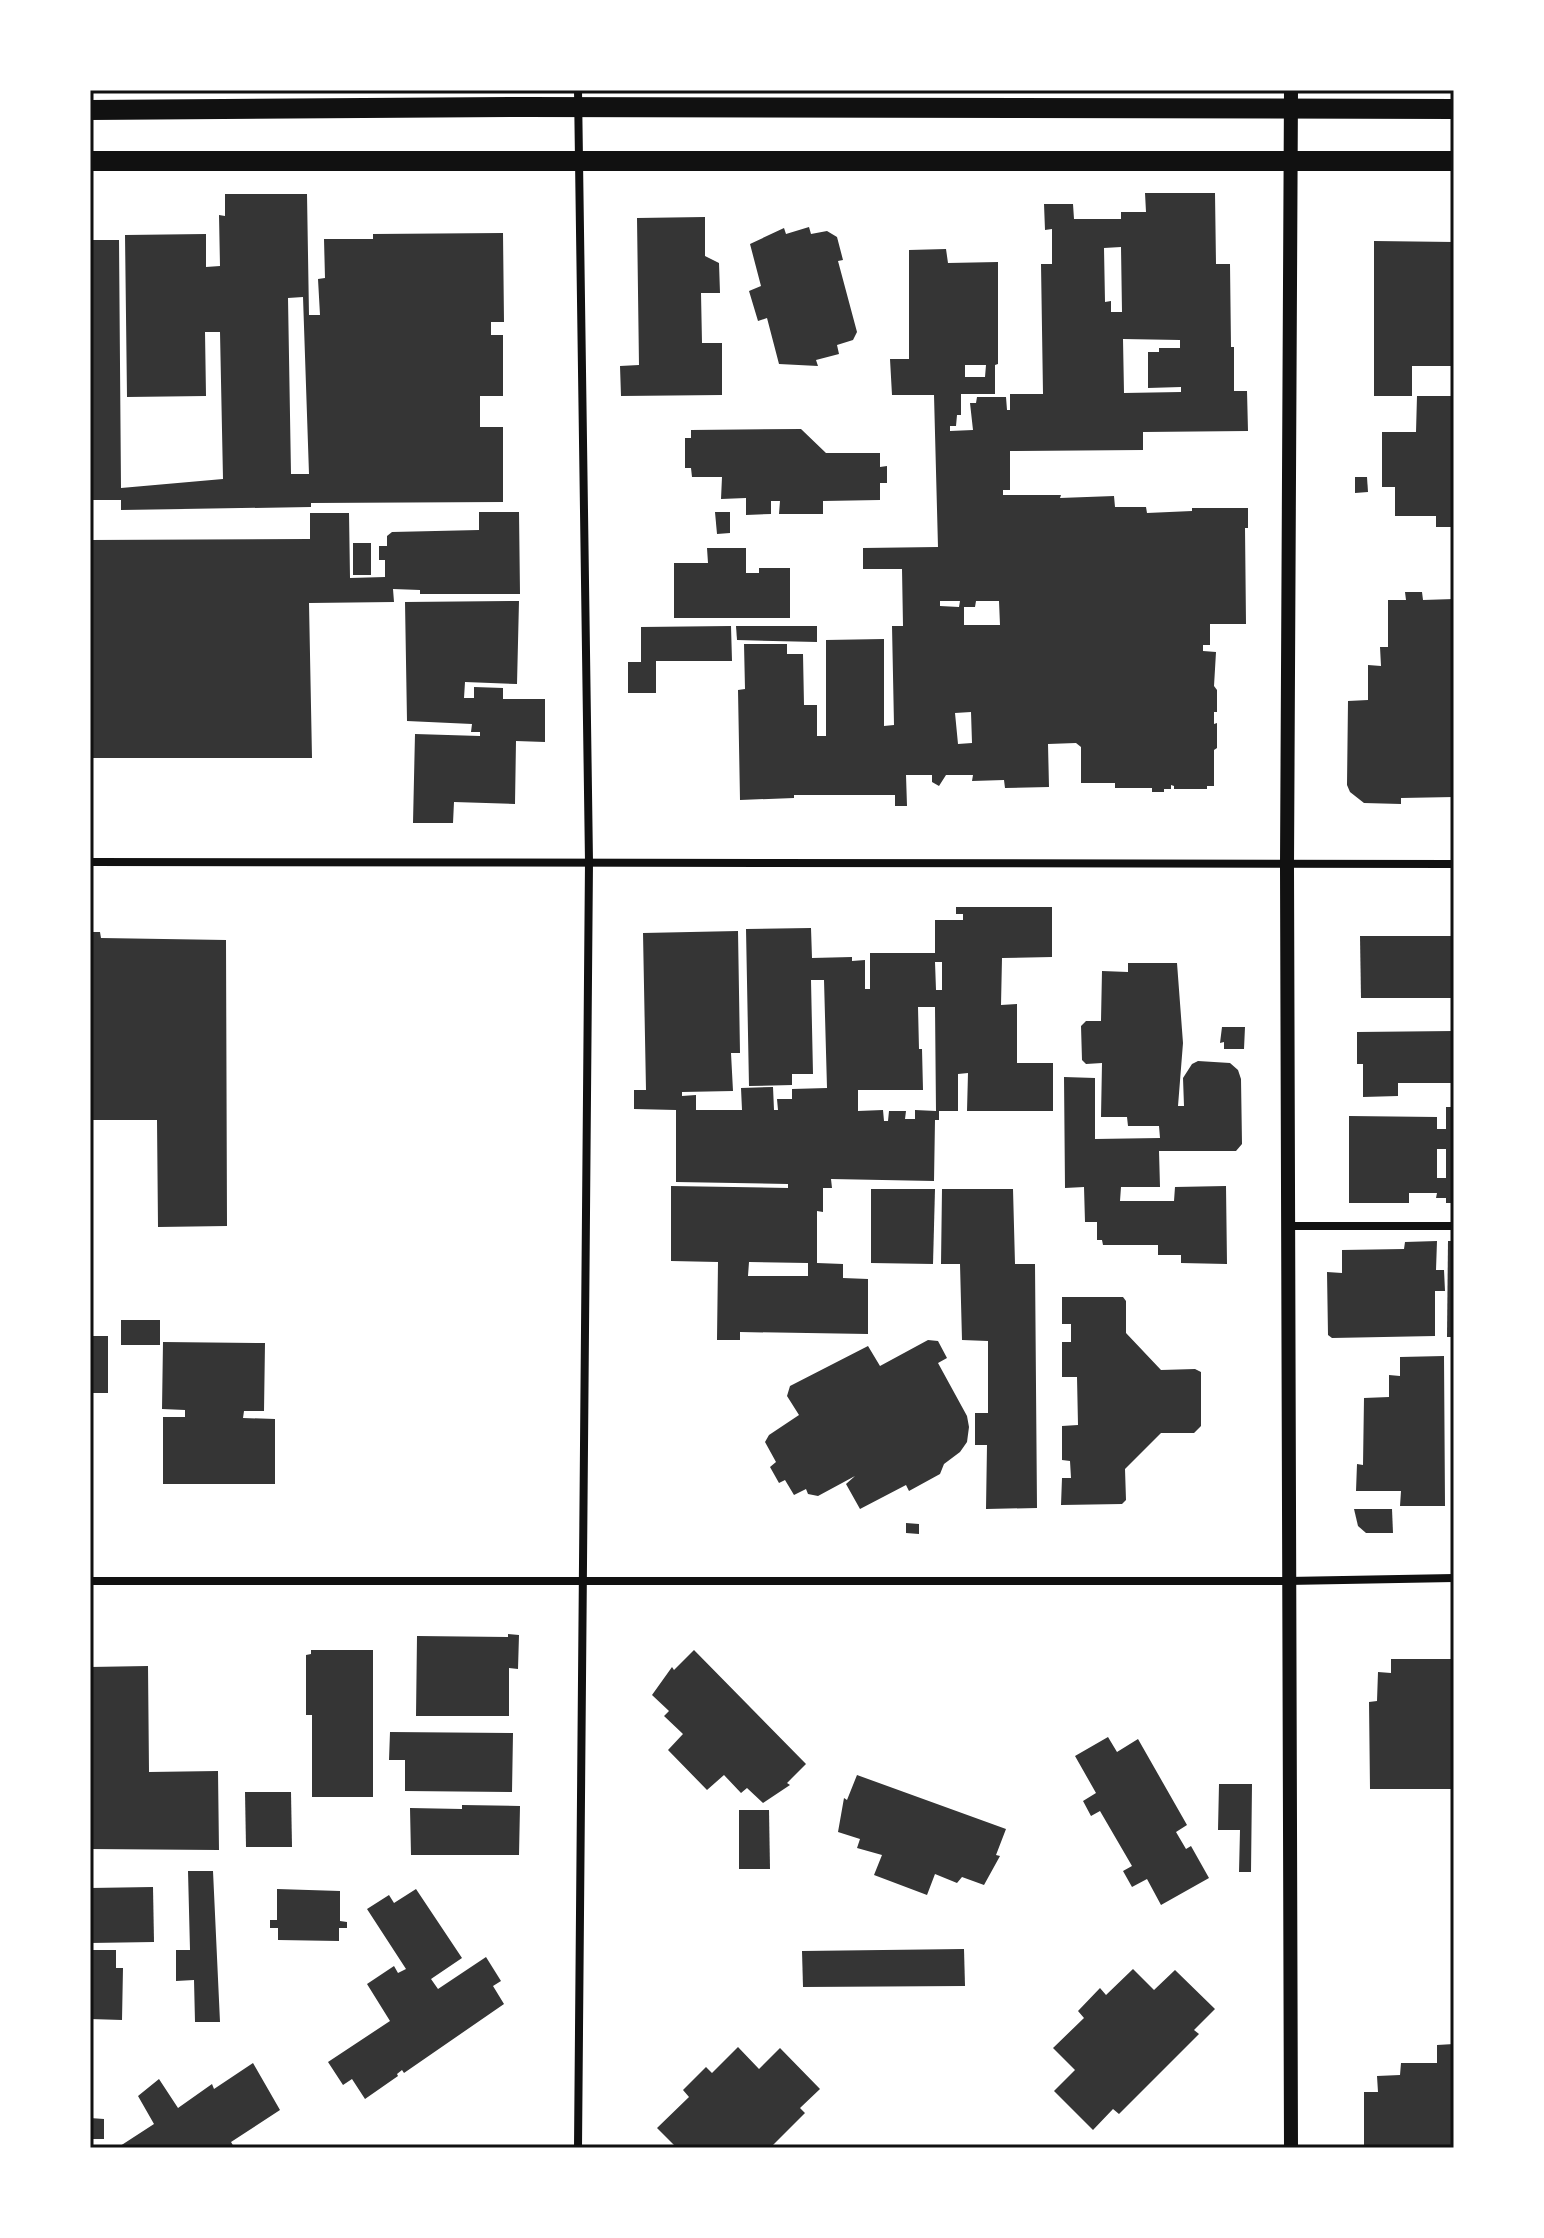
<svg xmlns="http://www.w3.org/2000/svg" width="1544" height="2238" font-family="Spectral,serif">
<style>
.building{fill:#353535;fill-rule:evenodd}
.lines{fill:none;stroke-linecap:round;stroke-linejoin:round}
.minor{stroke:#111;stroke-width:8}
.tertiary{stroke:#111;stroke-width:14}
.primary{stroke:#111;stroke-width:20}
.neatline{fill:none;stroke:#111;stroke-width:3}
</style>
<rect width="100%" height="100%" fill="#fff"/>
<g class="building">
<path d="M1145 193H1215L1216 264H1230L1231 347H1234V391H1247L1248 431 1143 432V450L1010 451V490H1003V495H1061L1060 498 1114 496 1115 507H1146L1147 513 1192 511V508H1248V528H1245L1246 624H1210V645H1203V651L1216 652 1214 686 1217 690V712H1214V724L1217 723V748L1214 750V786H1207V789H1174V786L1171 785V789H1164V792H1152V788H1115V783H1081V747L1076 743 1048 744 1049 787 1005 788 1004 780 972 781 973 775H946L939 786 932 782V775H906L907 806H895V795H794V798L740 800 738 690 745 689 744 644H787V654H803L804 705H817V736H826V640L884 639V726L894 725 892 626H903L902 569H863V548L938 547 934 395H892L890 359H909V250L946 249 948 263 998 262V364L995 365V394H961V415H957L956 426H950V431L973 430 970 403H976L977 397H1006L1007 410H1010V394H1043L1041 264H1052V229L1045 230 1044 204H1073L1074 219H1121V212H1146ZM1121 247 1122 312H1111V301L1105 302 1104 248ZM1123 339 1180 340V348H1159V352H1148V388L1181 387V392L1124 393ZM965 365H986L985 377H965ZM940 601H960L959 607 940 606ZM976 601H999L1000 625H964V607H975ZM971 712 972 743 958 744 955 713Z"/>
<path d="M225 194H307L309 315H320L318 279 325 278 324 239H373V234L503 233 504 322H491V335H503V396H480V427H503V502L311 503V507L121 510V500H90V240H119L121 488 223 479 220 332H205L206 396 127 397 125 235 206 234V267L220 266 219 215 225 216ZM303 297 309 474H291L288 298Z"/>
<path d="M705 217V256L719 263 720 293H701L702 343H722V395L621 396 620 366 639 365 637 218Z"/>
<path d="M809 227 811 234 827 231 837 237 843 260 838 261 857 332 853 340 837 345 839 354 816 360 818 366 779 364 767 318 758 321 749 291 761 286 750 244 784 228 786 234Z"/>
<path d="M1374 241 1454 242V366H1412V396H1374Z"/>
<path d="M1417 396H1454V527H1436V516H1395V487H1382V432H1416Z"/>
<path d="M801 429 826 453H880V467L887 466V483H880V500L823 501V514H779L780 501H771V514L746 515V498L721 499 722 477H692L691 468H685V438H691V430Z"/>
<path d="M1355 477H1367L1368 492 1355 493Z"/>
<path d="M479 512H519L520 594H420V590L393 589 394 602 309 603 312 758H90V540L310 539V513H349L350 578 385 577V560H379V546H387V536L392 532 479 530Z"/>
<path d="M715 512H730V533L717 534Z"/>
<rect x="353" y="543" width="18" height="32"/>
<path d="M707 548H746V573H759V568H790V618H674V563H708Z"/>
<path d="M1405 592H1422L1423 600 1454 599V797L1401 798V804L1364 803 1350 792 1347 785 1348 701 1368 700V665L1381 666 1380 647H1388V600H1406Z"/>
<path d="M519 601 517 684 465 682 464 698H474V687L503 688V699H545V742L516 741 515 804 454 802 453 823H413L415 734 480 736V732H471L472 724 407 721 405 602Z"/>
<path d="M731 626 732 661H656V693H628V662H641V627Z"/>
<path d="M736 626H817V642L737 640Z"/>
<path d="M956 907H1052V957L1002 958 1001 1005 1017 1004V1063H1053V1111H967L968 1073 958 1074V1111H939V1120H935L934 1181 831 1179 832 1188H823V1212L817 1211V1263L843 1264V1278L868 1279V1334L740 1332V1340H717L718 1262 671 1261V1186L788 1188V1184L676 1182V1110L634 1109V1090H646L643 933 738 931 740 1053H731L733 1091 682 1092V1096L696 1095V1110H742L741 1088 773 1087 774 1110H778L777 1099H792V1089L827 1088 824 980H811L813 1074H792V1085L749 1086 746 929 811 928 812 958 852 957V961L865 960V989H870V953H935V920H963V914H956ZM935 962H942V990H936ZM918 1007H935L936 1111 915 1110V1119H905L906 1111H889L888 1121H884L883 1110 858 1111V1090H923L922 1049H919ZM749 1262 808 1263V1276H748Z"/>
<path d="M90 932H100L101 938 226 940 227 1226 158 1227 157 1120H90Z"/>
<path d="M1360 936H1454V998H1361Z"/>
<path d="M1128 963H1177L1183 1043 1178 1106H1184L1183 1078 1192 1064 1198 1061 1230 1063 1238 1070 1241 1079 1242 1144 1236 1151H1159L1160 1187H1121L1120 1201H1174L1175 1187 1226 1186 1227 1264 1181 1263V1255H1158V1245H1103L1102 1240H1097V1222H1085L1084 1187 1065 1188 1064 1077 1095 1078V1139L1160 1138 1159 1126H1128L1127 1117H1101L1102 1063 1086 1064 1082 1060 1081 1026 1086 1021H1101L1102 971 1128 972Z"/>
<path d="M1222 1027H1245L1244 1049H1224V1042L1220 1043Z"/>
<path d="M1454 1031V1083H1398V1096L1363 1097V1064H1357V1032Z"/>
<path d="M1446 1107H1454V1203H1446V1198H1436L1437 1193H1409V1203H1349V1116L1437 1117V1129H1446ZM1437 1149H1446V1178H1437Z"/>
<path d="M871 1189H935L933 1264 871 1263Z"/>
<path d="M942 1189H1013L1015 1264H1035L1037 1508 986 1509 987 1445H975V1413H988V1341L962 1340 960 1264H941Z"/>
<path d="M1437 1241 1436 1270H1444L1445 1291H1435V1336L1332 1338 1328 1335 1327 1272 1342 1273V1250L1404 1249 1405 1242Z"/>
<path d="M1448 1241H1454V1337H1447Z"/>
<path d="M1062 1297H1123L1126 1301V1333L1161 1370 1195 1369 1201 1372V1426L1194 1433H1161L1125 1469 1126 1500 1122 1504 1061 1505 1062 1478H1071L1070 1461 1062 1460V1426L1078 1425 1077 1377H1062V1342H1071V1324H1062Z"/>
<rect x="121" y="1320" width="39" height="25"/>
<rect x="90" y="1336" width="18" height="57"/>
<path d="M928 1340 938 1341 947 1358 938 1363 967 1416 969 1427 967 1442 960 1452 944 1464 940 1474 909 1491 906 1485 860 1509 846 1484 855 1476 818 1496 808 1494 806 1489 794 1495 785 1480 779 1483 770 1467 776 1462 765 1442 769 1435 799 1415 787 1396 790 1386 868 1346 880 1366Z"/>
<path d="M163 1342 265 1343 264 1411H244L243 1418 275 1419V1484H163V1417H185V1410L162 1409Z"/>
<path d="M1444 1356 1445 1506H1400L1401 1491H1356L1357 1464 1363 1465 1364 1398 1389 1397V1375L1400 1376V1357Z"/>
<path d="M1354 1509H1392L1393 1533H1366L1358 1526Z"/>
<path d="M906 1523 919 1524V1534L906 1533Z"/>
<path d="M508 1634 519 1635 518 1669 509 1668V1716H416L417 1636 508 1637Z"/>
<path d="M311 1650H373V1797H312V1715H306V1655L311 1654Z"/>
<path d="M694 1650 806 1764 787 1783 790 1785 763 1803 747 1788 741 1793 724 1775 707 1790 668 1750 683 1734 664 1716 669 1711 652 1695 672 1667 674 1670Z"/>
<path d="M1391 1659H1454V1789H1370L1369 1702 1377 1701 1378 1672 1391 1673Z"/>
<path d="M148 1666 149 1772 218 1771 219 1850 90 1849V1667Z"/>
<path d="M390 1732 513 1733 512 1792 405 1791V1760H389Z"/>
<path d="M1108 1737 1117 1752 1138 1739 1187 1825 1176 1832 1186 1849 1191 1846 1209 1878 1161 1905 1147 1879 1132 1887 1123 1871 1132 1866 1100 1811 1091 1816 1083 1801 1096 1793 1075 1756Z"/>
<path d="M857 1775 1006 1829 996 1855 1000 1856 984 1885 962 1877 957 1883 935 1874 927 1895 874 1875 882 1855 857 1848 860 1839 838 1832 844 1798 847 1800Z"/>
<path d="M1219 1784H1252L1251 1872H1239L1240 1830H1218Z"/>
<path d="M245 1792H291L292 1847H246Z"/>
<path d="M462 1805 520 1806 519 1855H411L410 1808 462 1809Z"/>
<path d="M739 1810H769L770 1869H739Z"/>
<path d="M188 1871H213L220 2022H195L194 1980 176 1981V1950H190Z"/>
<path d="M153 1887 154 1942 90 1943V1888Z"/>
<path d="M277 1889 340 1891V1921L347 1922V1928H339V1941L278 1940V1928H270V1920H277Z"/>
<path d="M416 1889 462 1958 431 1979 438 1989 486 1957 501 1981 493 1986 504 2004 404 2073 402 2070 397 2074 398 2076 365 2099 352 2079 343 2085 328 2062 390 2021 367 1984 394 1966 398 1973 406 1969 367 1909 389 1895 394 1903Z"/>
<path d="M964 1949 965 1986 803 1987 802 1951Z"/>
<path d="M90 1950H116V1968H123L122 2020 90 2019Z"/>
<path d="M1133 1969 1154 1990 1175 1970 1215 2009 1194 2030 1199 2034 1119 2114 1113 2109 1093 2130 1054 2091 1075 2070 1053 2048 1084 2018 1078 2011 1100 1988 1106 1995Z"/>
<path d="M1454 2044V2148H1364V2092H1378L1377 2076 1400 2075 1401 2063H1437V2045Z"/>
<path d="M738 2047 759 2069 780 2048 820 2089 800 2108 805 2113 770 2148H677L657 2128 689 2097 683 2090 706 2067 712 2073Z"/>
<path d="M253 2063 280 2110 231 2142 234 2147 233 2148H117L154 2124 138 2096 159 2079 178 2108 212 2084 214 2089Z"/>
<path d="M90 2118 104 2119V2139H90Z"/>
</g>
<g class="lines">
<g class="minor">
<path d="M90 862 1454 864"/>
<path d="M1287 1226H1454"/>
<path d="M90 1581H1288L1454 1578"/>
<path d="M578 2148 589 862 578 90"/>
</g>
<path class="tertiary" d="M1291 90 1287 866 1291 2148"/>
<g class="primary">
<path d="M90 110 525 107 1454 109"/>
<path d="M90 161H1454"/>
</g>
</g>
<rect width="1544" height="2238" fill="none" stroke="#ffffff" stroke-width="184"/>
<rect x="92" y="92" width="1360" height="2054" class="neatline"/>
</svg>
